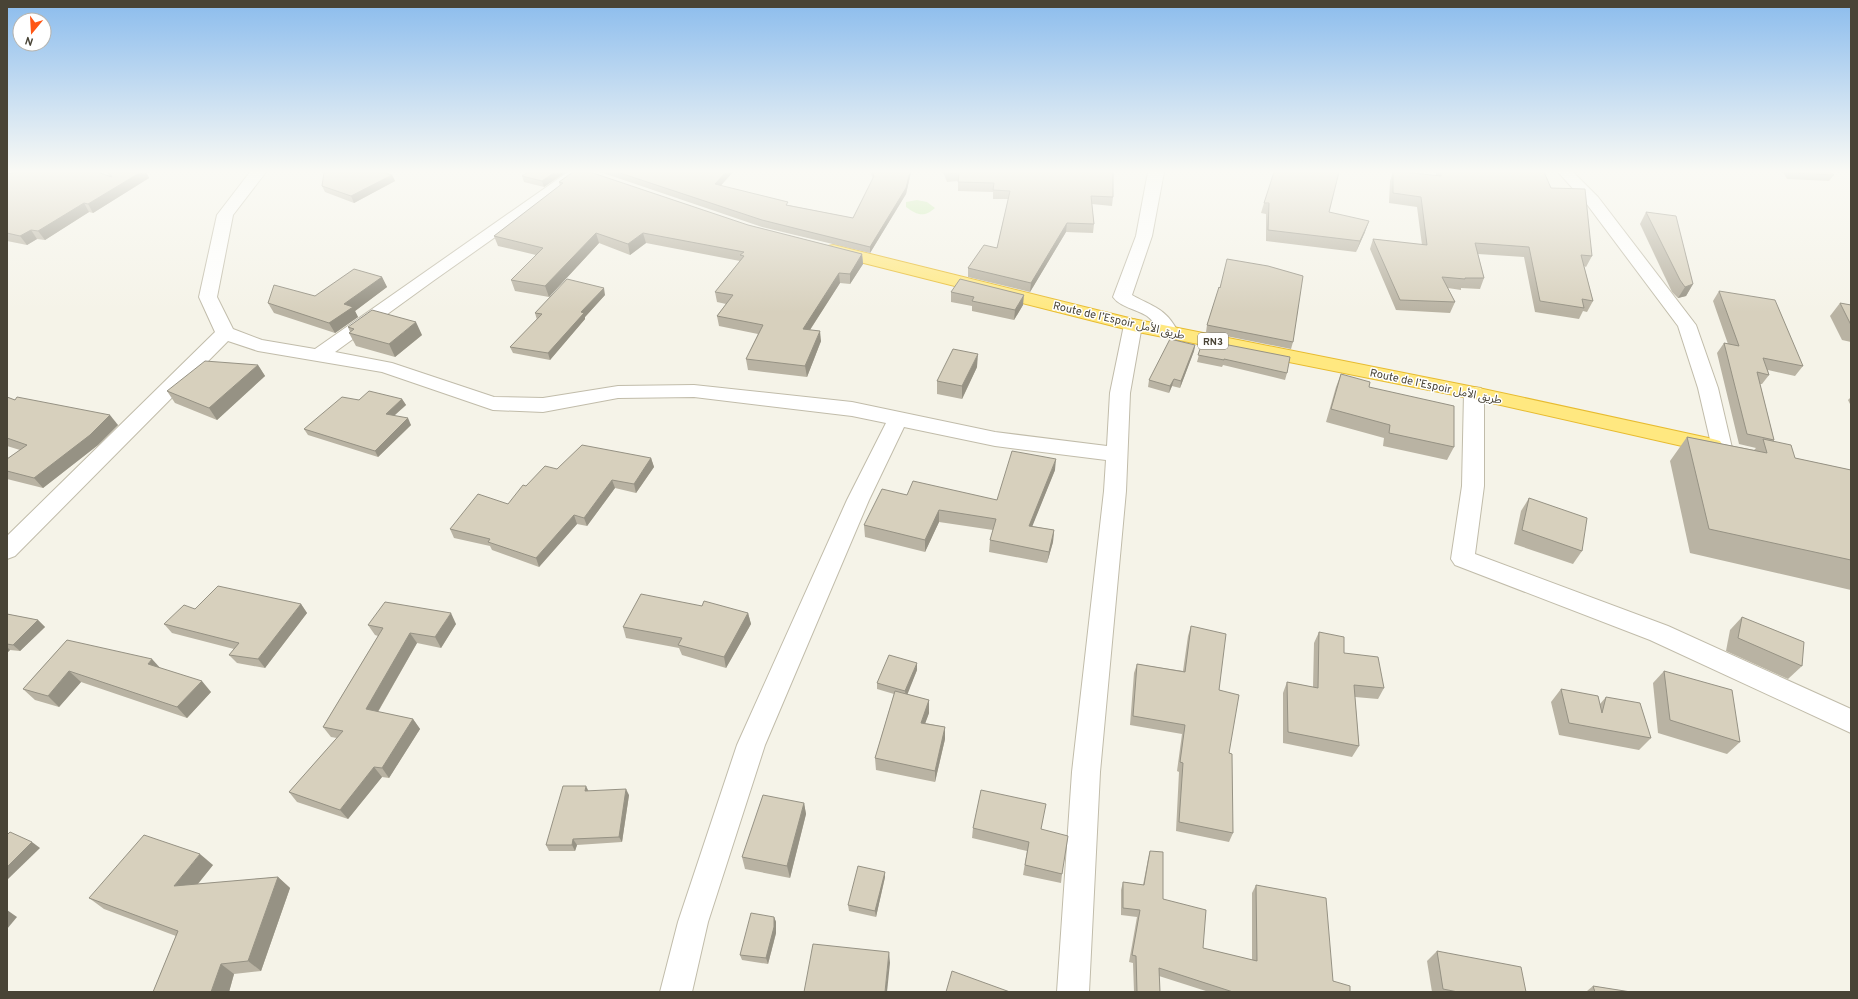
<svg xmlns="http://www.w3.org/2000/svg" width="1858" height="999" font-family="Overpass,'Noto Sans Arabic',sans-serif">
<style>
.green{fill:#c8ebaf}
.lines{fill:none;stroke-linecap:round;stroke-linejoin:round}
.minor-casing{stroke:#c1bcaa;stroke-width:2}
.trunk-casing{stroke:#e7bb30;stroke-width:2}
.minor{fill:#fff;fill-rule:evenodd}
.trunk{fill:#ffe880;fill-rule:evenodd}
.wall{fill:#b9b3a3}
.shaded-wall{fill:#969284}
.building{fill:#d7d0bd;stroke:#969284}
.labels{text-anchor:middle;stroke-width:3;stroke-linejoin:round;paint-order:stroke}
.shield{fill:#fff;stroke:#807c72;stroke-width:1}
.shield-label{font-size:10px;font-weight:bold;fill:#494436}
.street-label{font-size:11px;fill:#494436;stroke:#fff}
</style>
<rect width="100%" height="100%" fill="#f5f3e8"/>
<path class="green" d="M917 200 927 202 935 208C924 218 917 215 906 207V202Z"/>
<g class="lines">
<g class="minor-casing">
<g id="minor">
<path d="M250 172H266L233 215 217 297 233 329 262 340 315 349 568 172H585L583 175 433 281 335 352 392 363 494 397 543 398 618 386 694 385 852 402 995 432 1107 446 1110 393 1124 325 1127 321 1133 319 1139 321 1142 325 1130 393 1126 491 1100 772 1089 992H1057L1072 772 1104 491 1106 460 995 446 904 427 869 500 765 745 708 922 692 992H660L678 922 737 745 847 500 886 423 852 416 694 397 618 398 543 412 493 410 382 372 258 351 228 341 15 556 7 559V536L215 332 199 297 217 215Z"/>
<path d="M1148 172H1164L1152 236 1132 295C1153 307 1166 308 1178 332L1176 336 1169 338 1162 336C1157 328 1154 321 1147 316 1136 309 1120 307 1113 297L1136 236Z"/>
<path d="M1558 172H1573L1598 197 1696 325 1718 388 1732 448 1729 453 1722 455 1715 453 1712 448 1698 388 1678 326 1586 203Z"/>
<path d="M1474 387 1481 388 1484 393V486L1475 554 1668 626 1851 709V733L1650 640 1455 565 1451 559 1462 486 1464 393 1467 388Z"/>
</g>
</g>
<g class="trunk-casing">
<path id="trunk" d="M834 245 1133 319 1474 387 1713 439 1720 441 1723 446 1720 451 1713 453 1474 399 1133 331 828 254 826 250 828 246Z"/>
</g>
<use href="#minor" class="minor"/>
<use href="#trunk" class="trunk"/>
</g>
<g class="wall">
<path d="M106 172H146L149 178 93 213 89 212 45 240 37 239 27 245 7 241V174L110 176Z"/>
<path d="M528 172H566L544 187 524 182 522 176Z"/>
<path d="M600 172H733L720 186 788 205 853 218 873 179 870 172H911L906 194 870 253 762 227Z"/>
<path d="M943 172H1113V197L1112 206 1092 204 1094 224 1093 233 1066 232 1030 292 968 277V268L997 248 1008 199H993V192L958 191V181L947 182Z"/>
<path d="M1393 172H1403L1436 176V172H1544L1551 188 1592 256 1586 267 1584 266 1593 301 1587 312 1583 311 1579 319 1535 312 1524 257 1478 254 1484 278 1480 289 1461 288V290L1448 288 1455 302 1450 313 1396 310 1370 249 1373 239 1422 245 1417 207 1389 203 1390 181Z"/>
<path d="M1783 172H1831L1834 175 1829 181 1787 179Z"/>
<path d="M392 175 395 181 354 203 325 192 322 186Z"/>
<path d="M559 182 748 225 862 254 863 264 850 284 840 283 810 330 821 341 807 377 748 370 746 359 758 334 719 326 717 316 726 304 717 302 715 292 740 261 646 243 630 255 599 243 549 297 515 291 511 280 536 255 498 246 494 236 560 186Z"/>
<path d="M1264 203 1329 212 1365 232 1356 252 1266 241V214L1261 213Z"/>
<path d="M1646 212 1693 284 1686 296 1678 298 1672 292 1640 224Z"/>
<path d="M382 277 387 287 355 311 358 317 335 333 274 313 268 303 315 296Z"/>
<path d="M1220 288 1293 342 1291 349 1206 332 1207 325Z"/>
<path d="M1719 291 1803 366 1795 376 1768 370 1769 375 1762 384H1760L1774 440V441L1795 458 1851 470V590L1690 553 1670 461 1687 437 1754 450 1756 448 1739 444 1717 353 1724 343 1728 344 1713 301Z"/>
<path d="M951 292 1023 305 1014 320 972 311V306L951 302Z"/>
<path d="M605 295 585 317V319L550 360 513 353 510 347 537 320 535 313Z"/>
<path d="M1840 303 1851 305V342L1842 340 1830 316Z"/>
<path d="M348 327 422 335 395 357 356 346 349 333 350 332Z"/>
<path d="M1203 340 1287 373 1285 380 1223 365 1222 367 1197 362Z"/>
<path d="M1195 345 1194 351 1180 388 1172 386 1169 393 1148 387 1149 380Z"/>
<path d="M258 365 265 376 217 420 175 403 167 391Z"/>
<path d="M977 367 962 399 937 394V381Z"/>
<path d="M1341 374 1369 387 1454 447 1447 460 1383 446 1384 438 1326 422 1336 387Z"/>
<path d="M7 397 15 400 118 425 98 445 43 488 7 479V459L20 450 7 446Z"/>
<path d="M1851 397V406L1848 400Z"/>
<path d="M402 399 406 405 394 416 411 425 378 457 308 435 304 429 359 400Z"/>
<path d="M651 458 654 467 636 493 615 488 587 526 577 524 539 567 492 550 490 546 454 538 450 529 508 504 526 486 557 469Z"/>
<path d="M1055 470 1032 526 1054 530 1053 542 1047 563 989 552 990 540 993 530 939 522 925 552 865 537 864 525 907 495 997 500Z"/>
<path d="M1529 498 1582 551 1573 564 1514 544 1521 511Z"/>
<path d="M301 604 307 613 265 668 237 663 229 655 234 649 172 633 164 624 195 609Z"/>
<path d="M702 606 748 613 751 624 726 668 682 655 679 648 626 638 623 627Z"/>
<path d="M7 614 38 620 45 627 20 651 10 650 7 653Z"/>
<path d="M1742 617 1802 666 1788 679 1726 651 1730 630Z"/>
<path d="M456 624 441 648 417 643 378 712 413 719 420 729 389 778 382 777 348 819 297 802 289 792 337 738 331 737 323 727 378 636 375 635 368 625Z"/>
<path d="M1191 626 1219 690 1229 753 1233 833 1229 842 1176 831 1179 772 1177 771 1182 734 1130 725 1134 673 1137 664 1183 671 1188 636Z"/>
<path d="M1319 632 1344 653 1384 688 1378 699 1355 697 1359 746 1352 757 1283 743V693L1287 682 1313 687 1314 643Z"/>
<path d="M67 640 161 668 211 692 187 718 81 682 59 707 35 700 23 689Z"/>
<path d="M917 670 907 694 929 700V713L925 723 945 727V739L935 782 876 770 875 758 894 694 877 689V683Z"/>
<path d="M1664 671 1740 742 1727 754 1658 733 1653 683Z"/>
<path d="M1561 689 1600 704 1606 697 1651 738 1639 750 1559 735 1551 702Z"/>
<path d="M589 791 629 795 622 842 577 845 575 851H549L546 845Z"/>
<path d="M804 803 806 814 790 878 745 869 742 857Z"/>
<path d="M973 828 1041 830 1062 874 1061 883 1023 875 1027 851 972 838Z"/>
<path d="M1150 851 1163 899 1203 948 1252 960V893L1256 885 1333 981 1350 992H1209L1159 976 1160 992H1134L1133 963 1129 962 1137 917 1121 915V890L1123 882 1143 885 1148 859Z"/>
<path d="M213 865 198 884 278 877 290 888 261 971 234 974 229 992H153L176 936 104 909 89 898Z"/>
<path d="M885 877 876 917 849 911 848 905Z"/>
<path d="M774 917 776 922V933L768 964 742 960 740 955Z"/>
<path d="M1437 951 1526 992H1432L1427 961Z"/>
<path d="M1593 986 1631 992H1587V991Z"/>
</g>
<g class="shaded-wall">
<path d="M141 172H146L149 178 93 213 88 204Z"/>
<path d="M555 172H566L544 187 542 181Z"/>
<path d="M726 172H733L716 191 715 184Z"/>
<path d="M910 172H911L906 194 870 253V247Z"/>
<path d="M392 175 395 181 354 203 351 196Z"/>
<path d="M84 203 89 212 45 240 38 231Z"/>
<path d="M1369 221 1365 232 1356 252 1360 241Z"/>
<path d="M1067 223 1066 232 1030 292 1031 283Z"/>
<path d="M31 230 37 239 27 245 20 236Z"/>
<path d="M596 233 599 243 549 297 545 286Z"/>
<path d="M643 233 646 243 630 255 628 244Z"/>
<path d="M862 254 863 264 850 284V274Z"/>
<path d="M839 273 840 283 804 339 803 329Z"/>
<path d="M382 277 387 287 355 311 358 317 335 333 329 323 344 304Z"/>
<path d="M1693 284 1686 296 1678 298 1685 287Z"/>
<path d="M604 288 605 295 585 317V319L550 360 548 353 581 312Z"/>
<path d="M1024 295 1023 305 1014 320 1015 310Z"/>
<path d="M416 322 422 335 395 357 389 344Z"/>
<path d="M820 331 821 341 807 377 805 366Z"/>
<path d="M1195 345 1194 351 1180 388 1181 381Z"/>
<path d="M978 354 977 367 962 399V386Z"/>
<path d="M258 365 265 376 217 420 209 408Z"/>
<path d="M1174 379 1172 386 1169 393 1170 386Z"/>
<path d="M402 399 406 405 389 420 386 414Z"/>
<path d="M110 415 118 425 98 445 43 488 34 478Z"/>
<path d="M408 418 411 425 378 457 375 451Z"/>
<path d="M651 458 654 467 636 493 634 484Z"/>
<path d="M1056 459 1055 470 1028 537 1029 526Z"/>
<path d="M612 480 615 488 587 526 584 518Z"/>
<path d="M939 510V522L925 552V540Z"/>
<path d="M574 515 577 524 539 567 536 558Z"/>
<path d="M1054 530 1053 542 1047 563 1049 552Z"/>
<path d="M301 604 307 613 265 668 258 659Z"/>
<path d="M451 613 456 624 441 648 435 637Z"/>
<path d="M748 613 751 624 726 668 724 657Z"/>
<path d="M38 620 45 627 20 651 13 645Z"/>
<path d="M410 633 417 643 373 720 366 709Z"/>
<path d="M7 647 10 650 7 653Z"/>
<path d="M152 659 162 670 148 664Z"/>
<path d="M917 663V670L906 698 905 691Z"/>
<path d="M69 671 81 682 59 707 48 696Z"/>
<path d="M202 681 211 692 187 718 177 707Z"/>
<path d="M929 700V713L921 735V723Z"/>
<path d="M413 719 420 729 389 778 382 768Z"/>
<path d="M945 727V739L935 782V771Z"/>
<path d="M374 767 382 777 348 819 340 810Z"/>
<path d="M586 786 589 792 585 791Z"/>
<path d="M626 789 629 795 622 842 619 837Z"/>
<path d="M804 803 806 814 790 878 787 866Z"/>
<path d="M573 839 577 845 575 851 572 845Z"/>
<path d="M32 842 40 848 7 880V867Z"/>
<path d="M200 854 213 865 187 897 174 886Z"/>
<path d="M885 872V877L876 917 875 911Z"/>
<path d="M278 877 290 888 261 971 248 961Z"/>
<path d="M7 910 17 917 7 929Z"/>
<path d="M774 917 776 922V933L768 964 766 958Z"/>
<path d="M889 952 890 963 887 992H885Z"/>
<path d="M221 964 234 974 229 992H211Z"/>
</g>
<g class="building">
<path d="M18 172H97L112 177 108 172H141L88 204 84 203 38 231 31 230 20 236 7 233V174Z"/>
<path d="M324 172H382L392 175 351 196 322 186Z"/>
<path d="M528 172H555L542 181 522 176Z"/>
<path d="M573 172H590L748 225 862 254 850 274 839 273 803 329 820 331 805 366 746 359 763 325 717 316 733 295 715 292 744 256 740 255 744 252 643 233 628 244 596 233 545 286 511 280 543 248 494 236 563 183 559 182Z"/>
<path d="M617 172H726L715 184 788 202 786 205 853 218 874 176 872 172H910L906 188 870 247 762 220Z"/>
<path d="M946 172H1113V197L1091 196 1094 224 1067 223 1031 283 968 268 984 245 997 248 1010 191 993 190 994 183 958 182 959 173 947 174Z"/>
<path d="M1274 172H1339L1329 212 1369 221 1360 241 1268 230 1269 203H1264Z"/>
<path d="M1393 172H1403L1441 176V172H1544L1551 188 1585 189 1592 256 1581 255 1593 301 1582 299 1584 308 1540 301 1529 247 1475 243 1484 278H1465V279L1442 277 1455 302 1400 300 1373 239 1427 245 1421 197 1393 193Z"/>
<path d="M1791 172H1831L1834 175 1791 173Z"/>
<path d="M1646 212 1676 216 1693 284 1685 287 1680 280Z"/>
<path d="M1227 259 1268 266 1303 276 1293 342 1207 325 1219 287 1220 288Z"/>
<path d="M354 269 382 277 344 304 353 307 329 323 268 303 274 285 315 296Z"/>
<path d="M567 279 604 288 581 312 584 313 548 353 510 347 542 314 535 313Z"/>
<path d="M960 279 1024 295 1015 310 972 301 974 297 951 292Z"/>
<path d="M1719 291 1775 300 1803 366 1763 358 1769 375 1757 372 1774 440 1747 434 1724 343 1739 346Z"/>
<path d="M1840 303 1851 305V325Z"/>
<path d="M372 310 416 322 389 344 349 333 354 329 348 327Z"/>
<path d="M1170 339 1195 345 1181 381 1174 379 1170 386 1149 380Z"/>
<path d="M1203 340 1290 357 1287 373 1224 359V360L1198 355Z"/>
<path d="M953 349 978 354 962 386 937 381Z"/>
<path d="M205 361 258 365 209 408 167 391Z"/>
<path d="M1341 374 1370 382 1369 387 1454 406V447L1389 433 1390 425 1331 409Z"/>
<path d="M369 391 402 399 386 414 408 418 375 451 304 429 342 397 359 400Z"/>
<path d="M7 397 15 400 17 397 110 415 90 435 34 478 7 471V459L27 445 7 438Z"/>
<path d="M1687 437 1767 453 1763 439 1791 445 1795 458 1851 470V560L1709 529Z"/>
<path d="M582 445 651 458 634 484 612 480 584 518 574 515 536 558 488 542 490 539 450 529 478 494 508 504 523 485 526 486 545 466 557 469Z"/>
<path d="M1012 451 1056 459 1029 526 1054 530 1049 552 990 540 996 519 939 510 925 540 864 525 882 489 907 495 913 481 997 500Z"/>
<path d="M1529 498 1587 518 1582 551 1522 530Z"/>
<path d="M218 586 301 604 258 659 229 655 239 643 164 624 184 605 195 609Z"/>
<path d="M641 594 702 606 704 601 748 613 724 657 678 645 682 638 623 627Z"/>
<path d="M385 602 451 613 435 637 410 633 366 709 413 719 382 768 374 767 340 810 289 792 343 731 323 727 383 628 368 625Z"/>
<path d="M7 614 38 620 13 645 7 644Z"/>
<path d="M1742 617 1804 642 1802 666 1738 638Z"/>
<path d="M1191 626 1226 634 1219 690 1239 695 1229 753 1232 754 1233 833 1179 822 1183 763 1180 762 1185 725 1133 716 1137 664 1185 672Z"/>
<path d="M1319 632 1344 637V653L1378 657 1384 688 1354 685 1359 746 1288 732 1287 682 1318 688Z"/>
<path d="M67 640 152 659 148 664 202 681 177 707 69 671 48 696 23 689Z"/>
<path d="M889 655 917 663 905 691 877 683Z"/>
<path d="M1664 671 1732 690 1740 742 1670 720Z"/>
<path d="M1561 689 1598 696 1602 713 1606 697 1640 703 1651 738 1569 723Z"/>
<path d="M895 691 929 700 921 723 945 727 935 771 875 758Z"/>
<path d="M563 786H586L585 791 626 789 619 837 573 839 572 845H546Z"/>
<path d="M981 790 1046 804 1041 829 1068 836 1062 874 1025 865 1029 842 973 828Z"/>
<path d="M763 795 804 803 787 866 742 857Z"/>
<path d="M10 832 32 842 7 867V835Z"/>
<path d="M144 835 200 854 174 886 278 877 248 961 221 964 211 992H153L178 931 89 898Z"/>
<path d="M1150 851 1163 852V899L1206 910 1203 948 1257 961 1256 885 1326 898 1333 981 1350 986V992H1233L1159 968 1160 992H1137L1136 956 1132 955 1140 910 1123 908V882L1144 885Z"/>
<path d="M858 866 885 872 875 911 848 905Z"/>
<path d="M751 913 774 917V927L766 958 740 955Z"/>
<path d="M813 944 889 952 885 992H804Z"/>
<path d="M1437 951 1521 967 1526 992H1458L1443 989Z"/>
<path d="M952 971 1010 992H946Z"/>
<path d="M1593 986 1631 992H1595Z"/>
</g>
<linearGradient id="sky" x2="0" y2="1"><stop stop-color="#8bbced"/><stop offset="0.55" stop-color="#fafaf5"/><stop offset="1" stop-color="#fafaf5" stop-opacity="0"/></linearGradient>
<rect width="1858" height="312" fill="url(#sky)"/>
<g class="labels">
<rect class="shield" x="1198" y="333" width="30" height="16" rx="3"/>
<g class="shield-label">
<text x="1213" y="345">RN3</text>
</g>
<g class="street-label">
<text transform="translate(1119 320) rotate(13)" y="4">Route de l’Espoir طريق الأمل</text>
<text transform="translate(1436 386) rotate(12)" y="4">Route de l’Espoir طريق الأمل</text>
</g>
</g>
<rect width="1858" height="999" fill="none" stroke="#494436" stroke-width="16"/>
<g transform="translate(32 32) rotate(198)"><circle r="19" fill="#ffffff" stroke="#b6b4af"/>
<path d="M0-3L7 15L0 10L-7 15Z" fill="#ff5615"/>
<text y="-6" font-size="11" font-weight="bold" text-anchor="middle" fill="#494436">N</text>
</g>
</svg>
